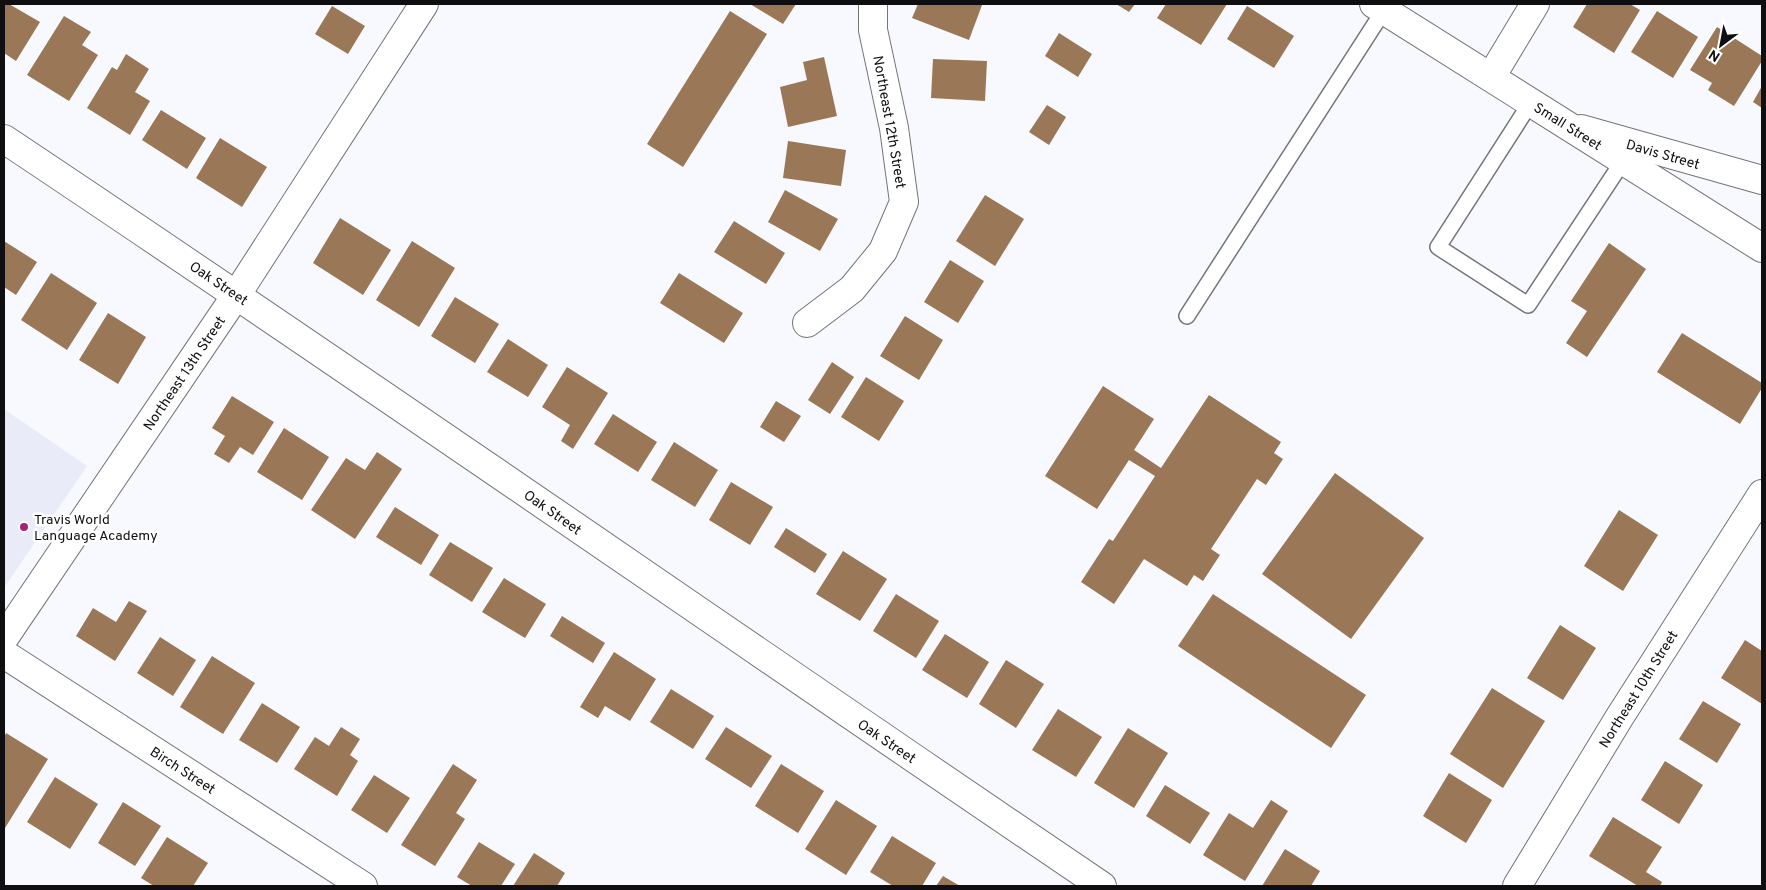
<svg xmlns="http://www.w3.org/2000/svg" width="1766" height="890" font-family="Overpass,sans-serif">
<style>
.built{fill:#e9ecf8}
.building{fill:#9a7756}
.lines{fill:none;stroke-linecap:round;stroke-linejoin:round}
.service-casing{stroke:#747579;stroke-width:18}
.minor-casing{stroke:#747579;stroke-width:30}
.tertiary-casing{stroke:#747579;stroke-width:30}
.service{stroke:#fff;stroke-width:15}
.minor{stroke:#fff;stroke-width:28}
.tertiary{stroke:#fff;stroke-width:28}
.poi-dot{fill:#a32476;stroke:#fff;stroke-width:2}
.labels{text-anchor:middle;stroke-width:5;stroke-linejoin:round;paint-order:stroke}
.street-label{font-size:14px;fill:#0f0f11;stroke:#fff}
.poi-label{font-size:14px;fill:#0f0f11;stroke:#fff;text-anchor:start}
</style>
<rect width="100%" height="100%" fill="#f8f9fe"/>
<path class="built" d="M4 409 87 466 4 588Z"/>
<g class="building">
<path d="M4 4H9L40 22 16 61 4 53Z"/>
<path d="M750 4H796L783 24Z"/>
<path d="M918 4H980L982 5 969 40 912 18Z"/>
<path d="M1116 4H1135L1129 12Z"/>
<path d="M1166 4H1227L1201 45 1157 18Z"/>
<path d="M1587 4H1630L1640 10 1614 53 1573 27Z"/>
<path d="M332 6 365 26 348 54 315 34Z"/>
<path d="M1247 6 1294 36 1274 68 1227 39Z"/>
<path d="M730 11 767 34 683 167 647 144Z"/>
<path d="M1657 11 1698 37 1673 78 1631 52Z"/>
<path d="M64 16 91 32 82 45 98 55 69 101 27 75Z"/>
<path d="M1717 27 1762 56V61L1734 106 1708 90 1712 83 1690 70Z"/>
<path d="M1059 33 1092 54 1078 77 1045 56Z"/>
<path d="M126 54 149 69 135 92 150 101 130 135 87 108 112 67 117 70Z"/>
<path d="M824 57 837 116 788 127 780 87 807 80 803 62Z"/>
<path d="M933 59 987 61 985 101 931 98Z"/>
<path d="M1762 86V108L1753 102Z"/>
<path d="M1047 105 1066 117 1049 145 1029 132Z"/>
<path d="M161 110 206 138 187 169 142 140Z"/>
<path d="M220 138 267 167 242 207 196 178Z"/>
<path d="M788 141 846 150 841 186 783 178Z"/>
<path d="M785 190 838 219 820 251 768 222Z"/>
<path d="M985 195 1024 219 995 266 956 241Z"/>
<path d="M340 218 391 250 363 295 313 263Z"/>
<path d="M734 221 785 253 766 284 714 252Z"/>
<path d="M4 241 37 262 16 295 4 287Z"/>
<path d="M412 241 455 268 419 327 376 300Z"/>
<path d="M1609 243 1646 269 1587 357 1566 343 1587 311 1571 301Z"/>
<path d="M950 260 984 281 958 323 924 302Z"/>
<path d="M51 273 97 303 67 350 21 320Z"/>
<path d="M679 273 743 313 724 343 660 303Z"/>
<path d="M455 297 499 324 475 363 431 336Z"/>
<path d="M108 313 146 337 118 384 79 360Z"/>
<path d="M905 316 943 340 919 380 880 356Z"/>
<path d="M1682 333 1762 383V388L1740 424 1657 372Z"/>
<path d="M508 339 548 365 528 397 487 372Z"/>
<path d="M832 362 854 377 830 414 808 400Z"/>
<path d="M567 367 608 393 573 449 561 441 570 425 542 407Z"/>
<path d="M866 377 904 401 879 441 841 417Z"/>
<path d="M1103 386 1154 419 1134 450 1161 468 1209 395 1281 442 1274 453 1283 459 1266 485 1257 479 1211 549 1220 555 1203 581 1194 575 1187 586 1144 559 1114 604 1081 582 1109 539 1113 541 1155 476 1129 460 1097 509 1045 476Z"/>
<path d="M232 396 274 422 253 455 240 447 229 463 214 454 225 436 212 428Z"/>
<path d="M776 401 801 416 784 442 760 427Z"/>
<path d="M613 414 657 442 638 472 594 444Z"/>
<path d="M284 428 329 457 302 500 257 472Z"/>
<path d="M674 442 718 470 695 507 651 480Z"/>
<path d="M377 452 402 469 355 539 311 510 346 458 365 470Z"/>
<path d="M1335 473 1424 538 1351 639 1262 574Z"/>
<path d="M731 482 773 507 750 545 709 520Z"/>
<path d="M395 507 439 535 421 565 376 537Z"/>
<path d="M1619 510 1658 535 1623 591 1584 566Z"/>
<path d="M786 528 827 554 815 573 774 547Z"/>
<path d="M450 542 493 568 472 602 429 575Z"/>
<path d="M843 551 887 579 860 621 816 594Z"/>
<path d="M504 578 546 604 525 638 482 612Z"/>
<path d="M896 594 939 621 916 658 873 631Z"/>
<path d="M1213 594 1366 695 1331 748 1178 646Z"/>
<path d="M129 601 147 611 115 661 76 636 93 608 116 622Z"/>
<path d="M562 616 605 643 593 663 550 636Z"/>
<path d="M1560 625 1596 648 1563 700 1527 678Z"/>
<path d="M945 634 989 662 967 698 922 670Z"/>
<path d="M160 637 196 660 173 696 137 673Z"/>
<path d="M1745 640 1762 651V704L1721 678Z"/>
<path d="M614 652 656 679 630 721 605 706 598 718 580 707Z"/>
<path d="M212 656 255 683 223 734 180 707Z"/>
<path d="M1006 660 1044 684 1016 728 979 704Z"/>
<path d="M1492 688 1545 721 1503 788 1450 754Z"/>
<path d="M671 689 714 716 693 749 650 722Z"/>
<path d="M1703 701 1741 724 1717 763 1679 739Z"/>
<path d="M262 703 300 727 277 763 239 740Z"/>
<path d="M1058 709 1102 737 1076 777 1032 750Z"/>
<path d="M341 727 360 739 350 755 358 761 337 796 294 769 315 737 329 746Z"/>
<path d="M726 727 772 756 751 788 705 759Z"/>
<path d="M1128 728 1168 753 1134 808 1094 783Z"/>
<path d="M6 733 48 759 5 828 4 738Z"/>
<path d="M1665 761 1703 785 1679 824 1641 800Z"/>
<path d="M453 764 477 780 456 813 465 819 435 866 401 845Z"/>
<path d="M781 764 824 791 798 833 755 806Z"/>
<path d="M1449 773 1492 800 1466 843 1423 816Z"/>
<path d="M374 775 410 798 387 833 351 810Z"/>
<path d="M55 777 98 804 70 849 27 822Z"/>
<path d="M1165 785 1210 813 1190 844 1146 816Z"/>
<path d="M836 800 877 826 846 875 805 849Z"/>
<path d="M1271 800 1288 811 1245 881 1203 855 1229 813 1253 828Z"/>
<path d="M123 802 161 826 135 866 98 843Z"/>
<path d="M1613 817 1662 847 1646 872 1662 882 1660 886H1638L1589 856Z"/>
<path d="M892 836 936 863 922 886H893L870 872Z"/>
<path d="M167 837 208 863 193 886H154L141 878Z"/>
<path d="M479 842 515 864 501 886H472L457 877Z"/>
<path d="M1285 849 1320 871 1311 886H1262Z"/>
<path d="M534 853 565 873 557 886H513Z"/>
<path d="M943 876 960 886H936Z"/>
</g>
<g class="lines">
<g class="service-casing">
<g id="service">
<path d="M1531 102 1438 247 1528 305 1623 161"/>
<path d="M1187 316 1384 10"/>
</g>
</g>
<g class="minor-casing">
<g id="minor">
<path d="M1491 77 1535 4"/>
<path d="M1581 129 1762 180"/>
<path d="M4 139C372 384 735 638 1102 886"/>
<path d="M807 323 852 289 883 251 904 202 894 128 873 30V4"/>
<path d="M4 638 237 294 424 4"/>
<path d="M4 654 363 886"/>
<path d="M1517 886 1619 718 1762 494"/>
</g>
</g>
<g class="tertiary-casing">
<path id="tertiary" d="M1374 4 1762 248"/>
</g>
<use href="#service" class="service"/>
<use href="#minor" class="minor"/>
<use href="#tertiary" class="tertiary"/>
</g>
<circle class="poi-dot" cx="24" cy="527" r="5"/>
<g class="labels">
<g class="street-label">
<text transform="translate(890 122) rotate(80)" y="5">Northeast 12th Street</text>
<text transform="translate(1568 126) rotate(32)" y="5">Small Street</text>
<text transform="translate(1663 154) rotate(16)" y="5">Davis Street</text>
<text transform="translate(219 283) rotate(34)" y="5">Oak Street</text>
<text transform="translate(184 373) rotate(-56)" y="5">Northeast 13th Street</text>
<text transform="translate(553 512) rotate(35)" y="5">Oak Street</text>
<text transform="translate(1638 689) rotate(-58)" y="5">Northeast 10th Street</text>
<text transform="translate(887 741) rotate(34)" y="5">Oak Street</text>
<text transform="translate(183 770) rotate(33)" y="5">Birch Street</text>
</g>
<g class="poi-label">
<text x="34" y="524">Travis World<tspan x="34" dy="16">Language Academy</tspan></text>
</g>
</g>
<rect width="1766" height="890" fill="none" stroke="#0f0f11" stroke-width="10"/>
<g transform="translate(1721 45) rotate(212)" stroke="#ffffff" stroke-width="4" paint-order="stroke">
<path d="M0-4L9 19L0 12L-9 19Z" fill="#0f0f11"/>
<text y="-8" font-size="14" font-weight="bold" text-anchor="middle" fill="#0f0f11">N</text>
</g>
</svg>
